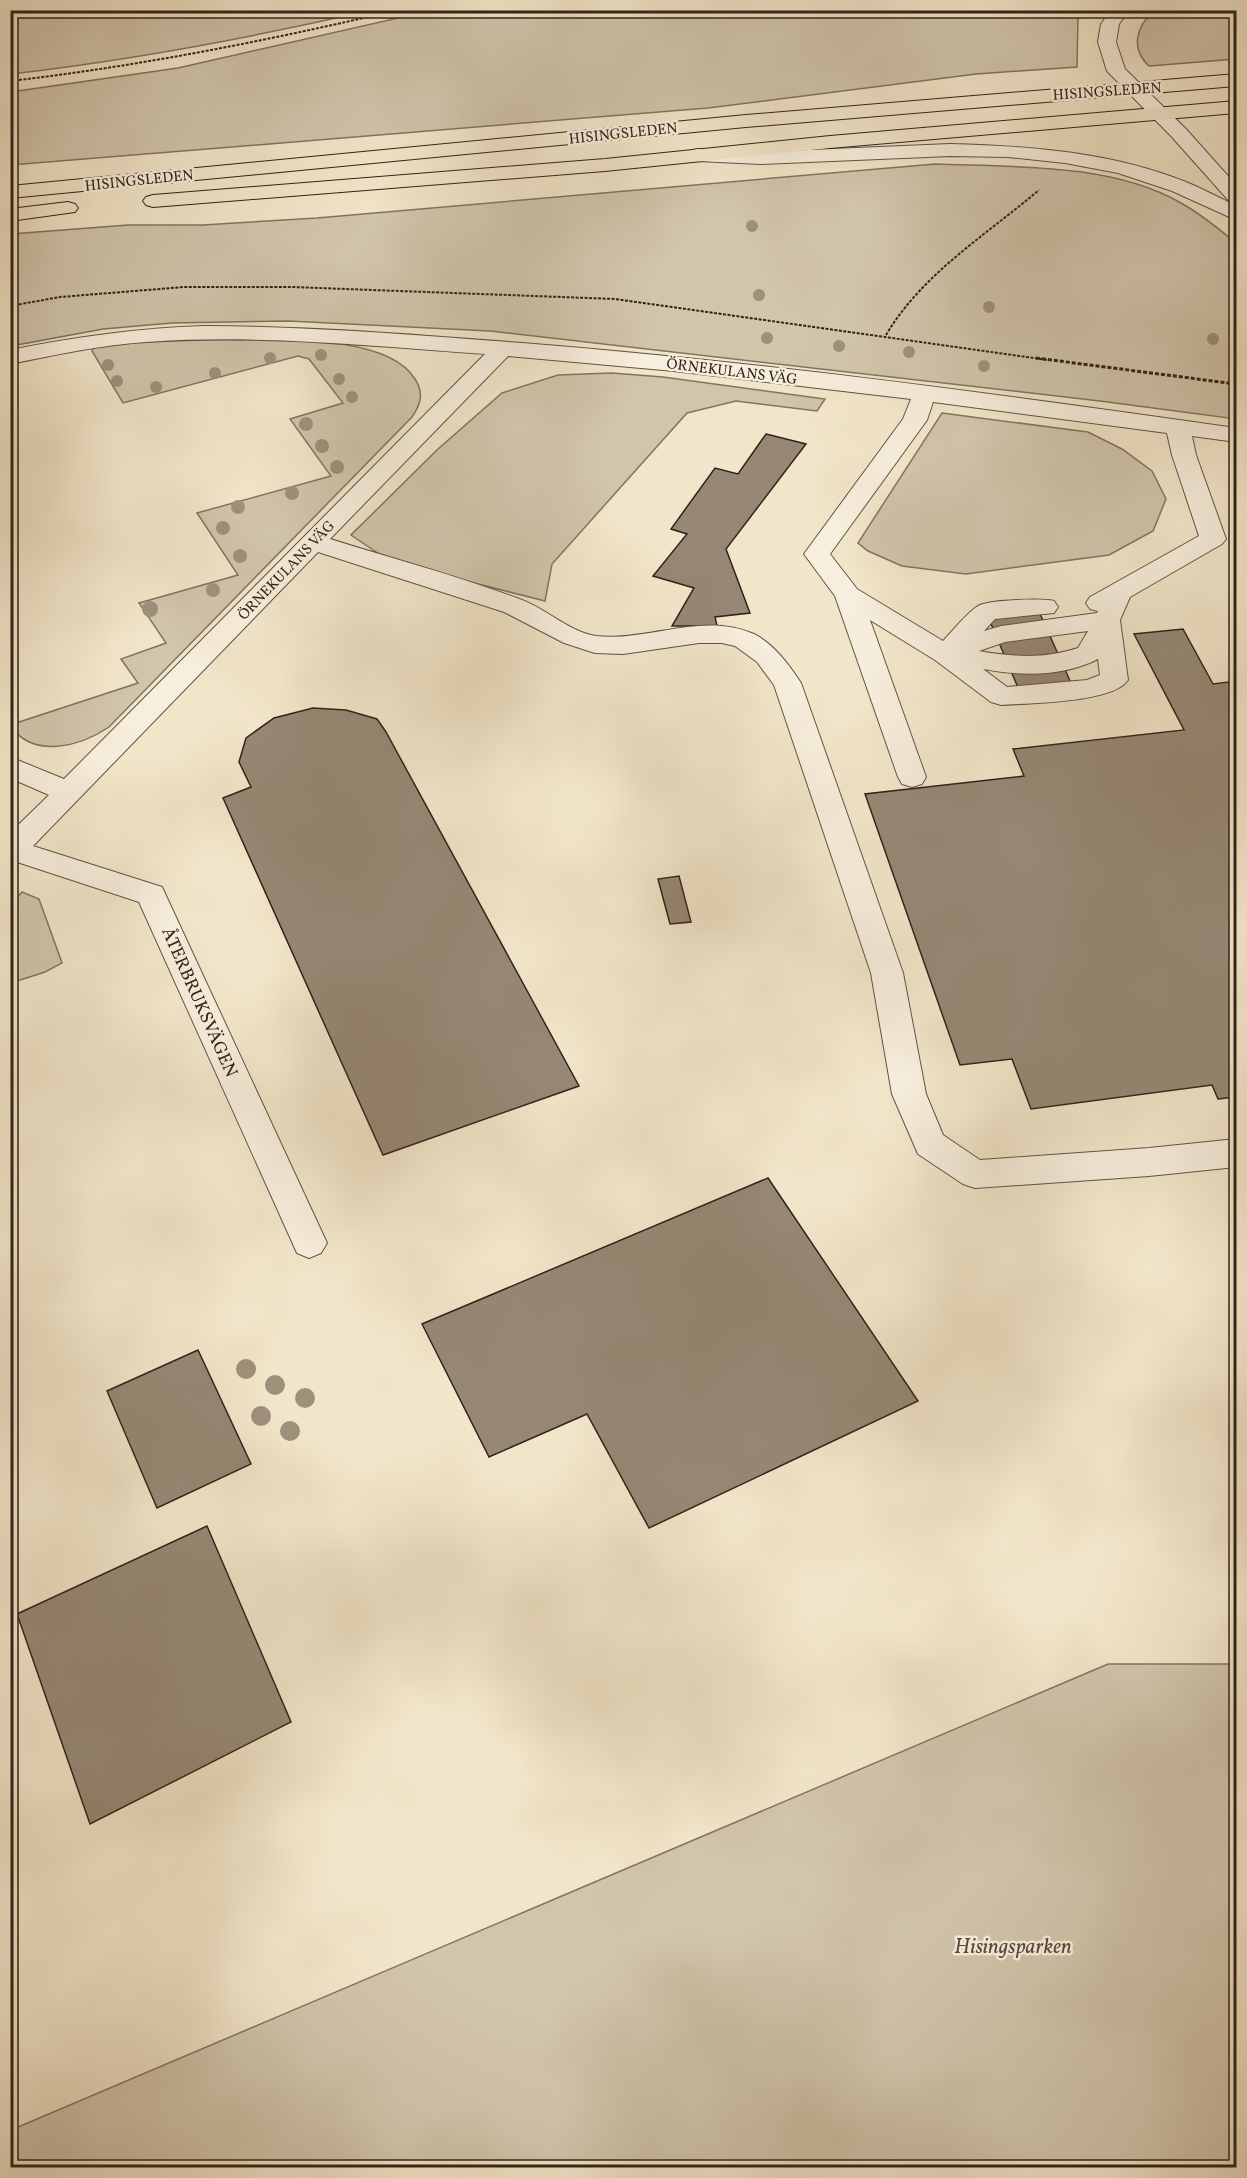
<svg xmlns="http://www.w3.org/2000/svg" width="1247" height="2178" font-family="Vollkorn,serif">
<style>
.green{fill:#d1c5ac;stroke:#827462;stroke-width:1.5}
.building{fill:#968875;stroke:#322218;stroke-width:1.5}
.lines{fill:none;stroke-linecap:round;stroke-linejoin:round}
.minor-casing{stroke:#625344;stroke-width:2}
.highway-casing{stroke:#322218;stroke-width:2}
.path-far1{stroke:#322218;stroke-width:2;stroke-dasharray:3 1.5;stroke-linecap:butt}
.path{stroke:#322218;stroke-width:3;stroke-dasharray:4 2;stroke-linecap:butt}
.minor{fill:#f7efdd;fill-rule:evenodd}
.highway{fill:#f2e6ca;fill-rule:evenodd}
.tree{fill:#9e917c}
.labels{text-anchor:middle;stroke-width:5;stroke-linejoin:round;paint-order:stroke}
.far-street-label{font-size:15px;fill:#322218;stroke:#f7efdd}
.street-label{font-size:18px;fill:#322218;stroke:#f7efdd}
.near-park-label{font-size:21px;font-style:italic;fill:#5a4b3d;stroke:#f7efdd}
</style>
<rect width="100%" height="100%" fill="#f2e6ca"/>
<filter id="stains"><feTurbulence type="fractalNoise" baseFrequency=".00333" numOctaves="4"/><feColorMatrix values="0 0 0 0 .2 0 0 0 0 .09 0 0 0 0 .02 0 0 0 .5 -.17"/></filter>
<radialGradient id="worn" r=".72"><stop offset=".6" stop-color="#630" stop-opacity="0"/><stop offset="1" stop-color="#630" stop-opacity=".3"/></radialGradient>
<g class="green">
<path d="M31 10H367V11C250 38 131 60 11 74V13Z"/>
<path d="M1155 10 1236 11V59L1149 66C1130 48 1136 26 1155 10Z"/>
<path d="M429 11V10L1089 11 1078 19 1077 67 976 74 708 108 11 165V92L178 68Z"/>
<path d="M935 164C1013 167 1112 163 1181 203 1201 214 1219 229 1236 243V419L1100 401 490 331 289 321 172 323 103 329 11 346V234L128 225H203L317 218Z"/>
<path d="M219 339C269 341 386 332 415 379 424 393 421 404 412 417L109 727C81 746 33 760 10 725L138 683 121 659 166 643 139 603 238 575 197 513 331 476 290 419 343 403 309 359 298 356 123 403 92 351 94 347C135 341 177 340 219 339Z"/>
<path d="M612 373 663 377 825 399 817 411 736 401 687 413 552 564 545 601 391 562 351 535 438 449 502 393 558 375Z"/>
<path d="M942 413 1088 432 1122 449 1152 471 1166 499 1153 531 1109 555 966 574 902 566 868 551 858 543Z"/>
<path d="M22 892 39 899 62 963 45 972 11 983V904Z"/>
<path d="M1108 1664H1236V2167H11V2130Z"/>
</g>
<g class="building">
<path d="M766 434 806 444 726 549 750 613 715 617 717 626H672L694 588 653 576 687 534 671 529 715 468 738 474Z"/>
<path d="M1037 607 1075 692 1022 697 986 612Z"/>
<path d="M1183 629 1213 684 1236 681V1097L1218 1099 1212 1085 1031 1109 1012 1059 960 1065 865 794 1024 776 1013 749 1184 730 1134 634Z"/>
<path d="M313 708 346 710 377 719 386 732 579 1086 383 1155 223 798 251 787 239 762 246 738 274 718Z"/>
<path d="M679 876 691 922 670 924 658 879Z"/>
<path d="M768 1178 918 1401 649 1528 587 1414 489 1457 422 1324Z"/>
<path d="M198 1350 251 1464 157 1508 107 1391Z"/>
<path d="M207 1526 291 1722 90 1824 17 1614Z"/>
</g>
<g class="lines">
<g class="minor-casing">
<g id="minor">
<path d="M1111 10H1129L1119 24 1116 42 1125 69 1186 129 1236 185V203L1229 201 1172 137 1107 71 1098 42 1101 24Z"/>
<path d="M950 144C1030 146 1111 152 1186 182 1203 189 1220 198 1236 206V220L1172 191 1118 173 1065 163 1008 157 950 156 761 164 697 161 690 159 687 155 690 151 697 149 761 152Z"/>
<path d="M204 326C310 326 416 335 522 343 761 362 999 394 1236 428V442L1192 436 1196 455 1226 539 1222 544 1130 597 1120 620 1128 680C1113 703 1028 703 1001 705L991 702 935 660 870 620 926 777 922 784 912 787 902 784 898 777 835 596 804 554 903 419 911 399 674 371 508 356 330 539C394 559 459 576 522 600 546 609 570 632 596 636 648 642 703 611 754 634 774 644 789 665 801 683L903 973 926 1094 943 1135 980 1160 1149 1148 1236 1139V1167L1149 1176 975 1188 963 1184 918 1154 892 1094 871 973 774 685 757 662 735 646 722 643H699L623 654 595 653 564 643 504 612 318 552 33 846 162 887 327 1243 321 1253 309 1258 297 1253 139 902 14 861 10 862V833L49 795 10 778V757L64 779 485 354C372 346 259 334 146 342 100 345 55 355 10 364V350C75 337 138 328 204 326ZM933 402 1167 433 1172 455 1199 536 1090 597 1086 603 1090 609 1098 611 1097 613 1001 626 984 631 995 619 1054 613 1058 607 1054 601C1042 598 991 600 980 605 969 610 952 632 943 641L857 589 830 554 927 420ZM1088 631 1078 648C1045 659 1013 657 979 651L1005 642ZM1098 659 1100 675 1087 680 1007 687 983 669C1021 676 1063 677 1098 659Z"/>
</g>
</g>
<g class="highway-casing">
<g id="highway">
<path d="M1236 74V86L746 127 10 198V186L746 115Z"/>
<path d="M1236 101V113L830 148 605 171 153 207 146 205 143 201 146 197 153 195 605 159 830 136Z"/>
<path d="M68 202 75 204 78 208 75 212 10 221V209Z"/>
</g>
</g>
<g class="path-far1">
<path d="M10 81C141 66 270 40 398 10"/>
<path d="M10 306 60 297 184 287H292L615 299 1048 360"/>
<path d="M886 335C922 274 986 235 1039 190"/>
</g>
<path class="path" d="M1036 358 1236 384"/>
<use href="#minor" class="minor"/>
<use href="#highway" class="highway"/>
</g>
<g class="tree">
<circle cx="752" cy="226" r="6"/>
<circle cx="759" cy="295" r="6"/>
<circle cx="989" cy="307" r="6"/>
<circle cx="767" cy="338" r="6"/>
<circle cx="1213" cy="339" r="6"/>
<circle cx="839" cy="346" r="6"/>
<circle cx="909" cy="352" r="6"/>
<circle cx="321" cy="355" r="6"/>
<circle cx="270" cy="358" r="6"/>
<circle cx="108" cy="365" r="6"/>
<circle cx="984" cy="366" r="6"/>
<circle cx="215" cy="373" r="6"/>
<circle cx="339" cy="379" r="6"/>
<circle cx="117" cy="381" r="6"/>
<circle cx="156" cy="387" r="6"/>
<circle cx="352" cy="397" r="6"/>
<circle cx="306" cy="424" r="7"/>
<circle cx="322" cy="446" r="7"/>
<circle cx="337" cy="467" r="7"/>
<circle cx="292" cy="493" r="7"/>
<circle cx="238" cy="507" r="7"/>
<circle cx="223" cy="528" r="7"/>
<circle cx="240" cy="556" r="7"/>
<circle cx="213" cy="590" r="7"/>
<circle cx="150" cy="609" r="8"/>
<circle cx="246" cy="1369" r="10"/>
<circle cx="275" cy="1385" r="10"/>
<circle cx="305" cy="1398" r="10"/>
<circle cx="261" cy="1416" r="10"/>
<circle cx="290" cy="1431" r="10"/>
</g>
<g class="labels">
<g class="far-street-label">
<text transform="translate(1107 91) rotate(-4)" y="5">HISINGSLEDEN</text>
<text transform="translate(623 133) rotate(-6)" y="5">HISINGSLEDEN</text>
<text transform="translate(139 180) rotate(-6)" y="5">HISINGSLEDEN</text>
<text transform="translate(732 371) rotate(7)" y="5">ÖRNEKULANS VÄG</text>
<text transform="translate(286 570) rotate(-46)" y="5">ÖRNEKULANS VÄG</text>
</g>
<g class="street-label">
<text transform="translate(200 1002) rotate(66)" y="6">ÅTERBRUKSVÄGEN</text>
</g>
<g class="near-park-label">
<text x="1013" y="1953">Hisingsparken</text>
</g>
</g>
<rect width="1247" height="2178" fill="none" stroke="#f2e6ca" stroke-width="36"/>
<rect x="12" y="12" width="1223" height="2154" fill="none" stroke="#322218" stroke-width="3"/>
<rect x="18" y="18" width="1211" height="2142" fill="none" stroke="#322218" stroke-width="1.5"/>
<rect width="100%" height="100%" filter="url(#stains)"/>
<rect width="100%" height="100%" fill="url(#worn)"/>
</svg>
